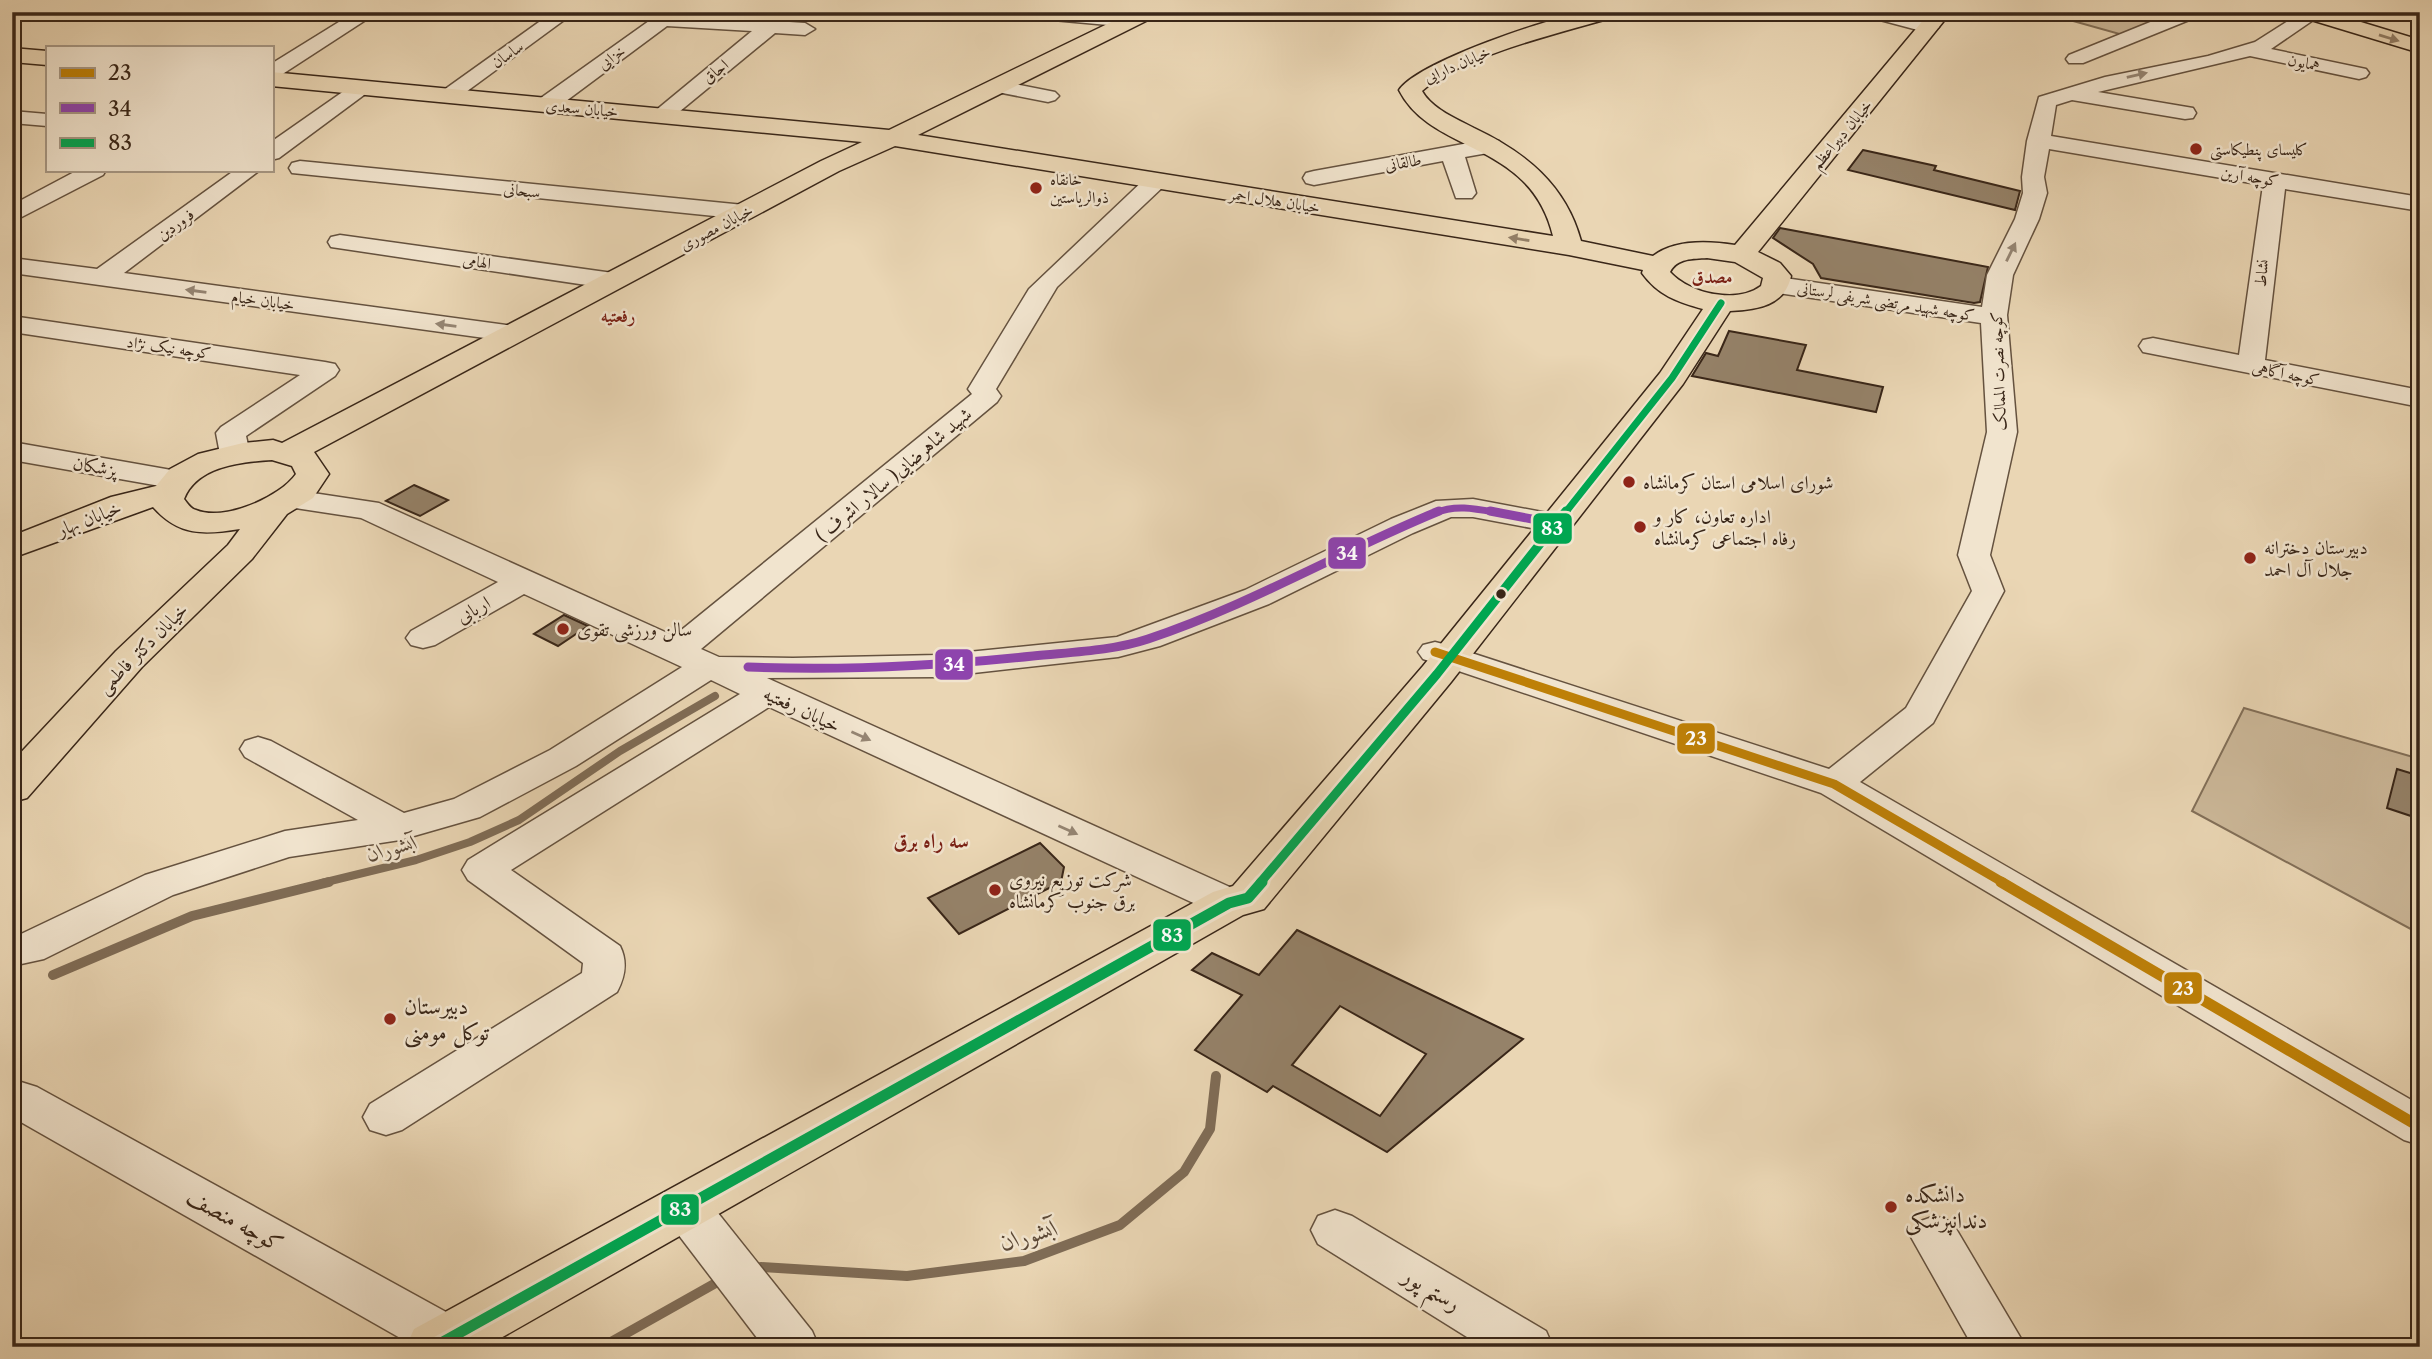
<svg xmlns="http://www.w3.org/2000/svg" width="2432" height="1359" font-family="'Libre Caslon Text',Amiri,serif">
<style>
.green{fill:#ccb899;stroke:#826f58;stroke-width:2}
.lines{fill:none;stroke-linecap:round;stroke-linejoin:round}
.stream-far1{stroke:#7f6c56;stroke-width:8}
.stream{stroke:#7f6c56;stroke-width:10}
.building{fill:#958269;stroke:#392618;stroke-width:2;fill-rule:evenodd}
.minor-casing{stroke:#65523f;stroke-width:3}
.major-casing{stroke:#392618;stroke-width:3}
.minor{fill:#f1e4ce;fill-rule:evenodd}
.major{fill:#ead6b4;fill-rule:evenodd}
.bus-1-far1-casing{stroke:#f1e4ce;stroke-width:14}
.bus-1-casing{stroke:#f1e4ce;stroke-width:17}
.bus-2-far1-casing{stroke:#f1e4ce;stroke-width:11}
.bus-2-casing{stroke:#f1e4ce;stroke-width:14}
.bus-3-far2-casing{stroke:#f1e4ce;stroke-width:11}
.bus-3-far1-casing{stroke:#f1e4ce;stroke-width:14}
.bus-3-casing{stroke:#f1e4ce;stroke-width:17}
.bus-1-far1{stroke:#be8007;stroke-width:9}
.bus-1{stroke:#be8007;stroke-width:11}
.bus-2-far1{stroke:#8e44ad;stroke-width:7}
.bus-2{stroke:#8e44ad;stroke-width:9}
.bus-3-far2{stroke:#00a651;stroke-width:7}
.bus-3-far1{stroke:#00a651;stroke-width:9}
.bus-3{stroke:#00a651;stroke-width:11}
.oneway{fill:#927e66}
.oneway2{fill:#958573}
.poi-dot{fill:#8f2418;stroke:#f1e4ce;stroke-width:2.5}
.bus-dot{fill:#392618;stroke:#f1e4ce;stroke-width:2.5}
.labels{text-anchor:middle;stroke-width:5;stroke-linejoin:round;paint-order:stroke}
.far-street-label{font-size:16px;fill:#392618;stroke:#f1e4ce}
.far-poi-label{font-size:16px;fill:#392618;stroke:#f1e4ce;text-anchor:start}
.far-neighbourhood-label{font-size:18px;font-weight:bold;fill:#7a1f14;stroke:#f1e4ce}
.street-label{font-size:19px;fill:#392618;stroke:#f1e4ce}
.poi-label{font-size:19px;fill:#392618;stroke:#f1e4ce;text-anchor:start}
.neighbourhood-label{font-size:21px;font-weight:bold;fill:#7a1f14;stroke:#f1e4ce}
.water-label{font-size:21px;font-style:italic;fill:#5c4937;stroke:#f1e4ce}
.near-poi-label{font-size:23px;fill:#392618;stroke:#f1e4ce;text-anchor:start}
.near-street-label{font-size:23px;fill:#392618;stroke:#f1e4ce}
.near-water-label{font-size:24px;font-style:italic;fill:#5c4937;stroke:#f1e4ce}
.line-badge{stroke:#f1e4ce;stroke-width:2.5}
.badge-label{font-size:19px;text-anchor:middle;font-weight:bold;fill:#fff}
</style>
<rect width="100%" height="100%" fill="#ead6b4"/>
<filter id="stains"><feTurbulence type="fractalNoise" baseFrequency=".00286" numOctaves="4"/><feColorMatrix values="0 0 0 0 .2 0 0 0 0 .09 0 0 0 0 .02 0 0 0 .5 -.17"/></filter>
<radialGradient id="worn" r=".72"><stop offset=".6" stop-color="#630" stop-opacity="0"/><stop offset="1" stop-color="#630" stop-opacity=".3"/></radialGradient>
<g class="green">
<path d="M2041 12 2167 13 2184 12 2123 35Z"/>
<path d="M2244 708 2420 759V934L2192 811Z"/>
</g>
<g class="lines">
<path class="stream-far1" d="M322 883 416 860 470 842 519 820 620 751 715 696"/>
<g class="stream">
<path d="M53 975 192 916 329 882"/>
<path d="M761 1267 907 1276 1024 1261 1120 1225 1184 1172 1210 1129 1216 1076"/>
<path d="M602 1347 714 1284"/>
</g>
</g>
<g class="building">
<path d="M1863 150 1936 166 1934 170 2020 191 2015 210 1848 170Z"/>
<path d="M1780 228 1988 267 1980 302 1974 303 1821 278 1813 264 1773 238Z"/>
<path d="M1729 331 1806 345 1797 370 1883 387 1876 412 1692 376 1706 353 1718 356Z"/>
<path d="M414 485 448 500 420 516 386 501Z"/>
<path d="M564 615 588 626 558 646 534 634Z"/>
<path d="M2397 769 2420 776V819L2387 808Z"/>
<path d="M1040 843 1064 867 1061 882 959 934 928 898Z"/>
<path d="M1297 930 1523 1039 1387 1152 1273 1086 1267 1092 1195 1050 1242 995 1192 970 1212 953 1259 975ZM1340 1006 1426 1054 1380 1116 1292 1065Z"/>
</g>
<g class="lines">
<g class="minor-casing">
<g id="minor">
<path d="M12 12H25L12 20Z"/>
<path d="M355 12H378L278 77 271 79V64Z"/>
<path d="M553 12H575L455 100H441L437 96 441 92Z"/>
<path d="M1022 12C1042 12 1129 8 1140 21L1130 27 1031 18Z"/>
<path d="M1863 12H1895L1936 23 1939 27 1929 33 1865 16Z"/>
<path d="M2175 12H2201L2199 16 2083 63H2069L2066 59 2069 55Z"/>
<path d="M2302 12 2322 14 2271 49 2366 69 2369 73 2366 77 2359 79 2250 56 2098 92 2193 108 2196 113 2193 118 2185 119 2072 100 2056 105 2051 136 2420 197V211L2285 189 2265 360 2420 390V407L2143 352 2139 346 2143 340 2153 338 2239 355 2263 185 2049 149 2044 177 2047 193 2039 219 2013 275 2007 315 2017 432 1990 555 2004 591 1933 723 1860 782 2420 1105V1145L2404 1140 1821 793 1423 659 1418 652 1423 645 1435 642 1447 645 1829 769 1906 708 1972 591 1958 555 1987 432 1981 323 1778 293 1769 290 1765 285 1769 280 1778 277 1982 307 1987 275 2015 219 2023 193 2022 177 2027 141 2039 97 2105 77 2208 56 2255 42Z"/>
<path d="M663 14 805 23 815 29 805 35 775 33 668 121H652L649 116 752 31 667 26 554 110H538L535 105 538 100 656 16Z"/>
<path d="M999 81 1055 92 1059 96 1055 100 1048 102 992 91 989 87 992 83Z"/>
<path d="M361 82 368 84 371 88 368 92 279 158 271 160V142L354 84Z"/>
<path d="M12 111 47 114V126L12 123Z"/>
<path d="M1491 139 1499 141 1502 146 1499 151 1465 157 1476 193 1472 198H1456L1443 161 1314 185 1306 183 1303 178 1306 173 1314 171Z"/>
<path d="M300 161 744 205 752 207 756 212 752 217 744 219 292 173 289 168 292 163Z"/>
<path d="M78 170H106L103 175 12 222V205Z"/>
<path d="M235 170H260L124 273 513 326 522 328 526 334 522 340 513 342 12 273V258L97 269Z"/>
<path d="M1156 174 1164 176 1168 181 1164 186 1057 287 996 389 1001 396 997 402 701 649 719 657 793 658 938 655 1117 637 1245 590 1391 519 1436 501 1473 499 1553 514 1558 521 1553 528 1542 530 1473 517H1451L1413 533 1269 604 1160 646 1118 657 938 677 767 678 1243 893 1249 903 1243 913 1229 917 1215 913 769 707 511 870 620 946C628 962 625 977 617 992L402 1130 386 1135 370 1130 363 1117 370 1104 582 973 583 963 468 880 462 870 468 860 740 694 711 680 576 766 480 817 400 840 289 857 173 895 44 959 12 966V936L21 934 145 875 285 831 358 820 245 757 240 749 245 741 258 737 271 741 404 813 454 799 550 750 682 667 524 594 435 645 423 648 411 645 406 638 411 631 498 582 361 518 282 506 278 499 282 492 293 490 379 503 674 636 972 394 968 389 1029 289 1148 176Z"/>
<path d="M340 235 613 273 622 276 626 281 622 286 613 289 331 247 328 242 331 237Z"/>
<path d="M12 316 325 362 335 364 339 370 335 376 246 436 250 454 245 460 235 463 225 460 220 454 216 433 221 427 300 375 12 332Z"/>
<path d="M12 442 177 471 188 474 192 480 188 486 177 489 12 460Z"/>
<path d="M21 1082 37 1087 466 1323 473 1339 470 1347H416L12 1117V1085Z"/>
<path d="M685 1187 702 1193 812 1331 819 1347H764L668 1221 661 1207 668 1193Z"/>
<path d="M1335 1210 1352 1216 1546 1331 1553 1347H1483L1318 1244 1311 1230 1318 1216Z"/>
<path d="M1935 1216 1952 1222 2026 1347H1973L1911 1237 1918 1222Z"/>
</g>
</g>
<g class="major-casing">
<g id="major">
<path d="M1132 12H1159L1156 16 918 135 1553 236C1530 140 1432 155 1399 90 1418 62 1553 16 1588 12 1599 11 1611 12 1621 12L1618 16C1566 31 1461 56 1422 91 1432 109 1457 119 1474 128 1525 152 1566 185 1581 241L1653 256C1675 239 1709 241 1735 245L1930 12H1951L1758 252 1780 263 1791 276C1785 306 1757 310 1730 311L1683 384 1451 682 1264 909 1243 915 485 1347H406L414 1329 1213 892 1233 886 1423 666 1660 373 1703 309C1677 302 1658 295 1642 273L1643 270 1569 255 895 146 839 171 314 452 329 474 313 498 287 514 252 559 142 667 27 798 12 802V762L116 651 228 545 240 529C203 535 179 536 153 507L12 558V536L111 497 156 486 170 469 198 454 243 443 273 440 282 443 821 161 862 142 271 86V72L889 130ZM1707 258 1735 262 1763 278 1761 286C1737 304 1690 294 1670 272 1677 258 1693 259 1707 258ZM272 460 292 466 296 474C280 497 224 522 196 510 191 509 187 503 184 499 197 466 241 462 272 460Z"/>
<path d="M2295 12H2328L2420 40V53L2298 16Z"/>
<path d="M12 48 47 51V65L12 62Z"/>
</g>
</g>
<use href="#minor" class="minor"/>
<use href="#major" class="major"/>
<g class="bus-1-far1-casing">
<path id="bus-1-far1" d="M1435 652 1834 784 2004 883"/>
</g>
<g class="bus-1-casing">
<path id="bus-1" d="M2001 882 2420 1127"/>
</g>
<g class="bus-2-far1-casing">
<path id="bus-2-far1" d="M1435 513C1456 504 1477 509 1499 513"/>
</g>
<g class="bus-2-casing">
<g id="bus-2">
<path d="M1490 511 1542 521"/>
<path d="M748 667C844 671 938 666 1033 656 1072 652 1112 651 1148 639 1250 605 1341 551 1439 511"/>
</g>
</g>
<g class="bus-3-far2-casing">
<path id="bus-3-far2" d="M1565 513 1672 378 1721 303"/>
</g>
<g class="bus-3-far1-casing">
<path id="bus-3-far1" d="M1260 883 1437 674 1566 511"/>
</g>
<g class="bus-3-casing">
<path id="bus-3" d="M434 1347 1229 903 1248 898 1262 882"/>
</g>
<use href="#bus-1-far1" class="bus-1-far1"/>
<use href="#bus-1" class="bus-1"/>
<use href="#bus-2-far1" class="bus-2-far1"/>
<use href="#bus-2" class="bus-2"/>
<use href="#bus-3-far2" class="bus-3-far2"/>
<use href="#bus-3-far1" class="bus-3-far1"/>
<use href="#bus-3" class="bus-3"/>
</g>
<defs><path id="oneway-solid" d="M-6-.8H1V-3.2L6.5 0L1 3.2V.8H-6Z" transform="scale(1.75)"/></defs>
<g class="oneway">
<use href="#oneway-solid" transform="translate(2389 38) rotate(17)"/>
<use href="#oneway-solid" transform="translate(1519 239) rotate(-171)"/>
</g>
<g class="oneway2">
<use href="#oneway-solid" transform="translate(2137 75) rotate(-13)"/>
<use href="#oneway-solid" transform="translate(2011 252) rotate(-64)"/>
<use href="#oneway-solid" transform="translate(196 291) rotate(-172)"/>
<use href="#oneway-solid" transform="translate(446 325) rotate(-172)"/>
<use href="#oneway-solid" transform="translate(861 736) rotate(24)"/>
<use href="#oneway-solid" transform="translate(1068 830) rotate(24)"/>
</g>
<g class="poi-dot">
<circle cx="2196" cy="149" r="7"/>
<circle cx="1036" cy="188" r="7"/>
<circle cx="1629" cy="482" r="7"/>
<circle cx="1640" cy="527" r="7"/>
<circle cx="2250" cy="558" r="7"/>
<circle cx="563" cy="629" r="7"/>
<circle cx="995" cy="890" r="7"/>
<circle cx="390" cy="1019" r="7"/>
<circle cx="1891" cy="1207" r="7"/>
</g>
<circle class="bus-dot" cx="1501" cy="594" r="6"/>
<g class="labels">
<g class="far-street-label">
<text transform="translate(507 54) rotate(-35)" y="6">ساسان</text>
<text transform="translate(611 57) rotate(-36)" y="6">خزایی</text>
<text transform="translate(2304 62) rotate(11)" y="6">همایون</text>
<text transform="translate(1457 64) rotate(-23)" y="6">خیابان دارایی</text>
<text transform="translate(715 71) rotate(-39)" y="6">اجاق</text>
<text transform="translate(582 108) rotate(5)" y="6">خیابان سعدی</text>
<text transform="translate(1841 134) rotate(-50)" y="6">خیابان دبیراعظم</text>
<text transform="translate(1403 162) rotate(-10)" y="6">طالقانی</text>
<text transform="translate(2250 176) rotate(9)" y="6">کوچه آرین</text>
<text transform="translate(522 190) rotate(6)" y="6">سبحانی</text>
<text transform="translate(1275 200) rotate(9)" y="6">خیابان هلال احمر</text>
<text transform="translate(175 224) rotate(-36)" y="6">فروردین</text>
<text transform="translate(716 227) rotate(-28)" y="6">خیابان مصوری</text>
<text transform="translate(477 261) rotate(8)" y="6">الهامی</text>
<text transform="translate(2261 273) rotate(-83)" y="6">نشاط</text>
<text transform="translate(263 300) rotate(8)" y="6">خیابان خیام</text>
<text transform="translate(1886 301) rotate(9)" y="6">کوچه شهید مرتضی شریفی لرستانی</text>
<text transform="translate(169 347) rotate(8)" y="6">کوچه نیک نژاد</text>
<text transform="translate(1998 371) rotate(-92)" y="6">کوچه نصرت الممالک</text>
<text transform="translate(2286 373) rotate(11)" y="6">کوچه آگاهی</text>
</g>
<g class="far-poi-label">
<text x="2210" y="155">کلیسای پنطیکاستی</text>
<text x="1050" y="185">خانقاه<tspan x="1050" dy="18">ذوالریاستین</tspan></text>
</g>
<g class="far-neighbourhood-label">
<text x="1712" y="283">مصدق</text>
<text x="618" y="322">رفعتیه</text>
</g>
<g class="street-label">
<text transform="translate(95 466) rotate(10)" y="7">پزشکان</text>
<text transform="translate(893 474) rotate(-40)" y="7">شهید شاهرضایی( سالار اشرف )</text>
<text transform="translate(89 518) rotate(-21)" y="7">خیابان بهار</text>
<text transform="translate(473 609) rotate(-29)" y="7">اربابی</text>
<text transform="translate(142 648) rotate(-45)" y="7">خیابان دکتر فاطمی</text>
<text transform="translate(802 709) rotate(25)" y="7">خیابان رفعتیه</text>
</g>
<g class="poi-label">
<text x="1643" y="489">شورای اسلامی استان کرمانشاه</text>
<text x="1654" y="523">اداره تعاون، کار و<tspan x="1654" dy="22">رفاه اجتماعی کرمانشاه</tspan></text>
<text x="2264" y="554">دبیرستان دخترانه<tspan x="2264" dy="22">جلال آل احمد</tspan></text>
<text x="577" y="636">سالن ورزشی تقوی</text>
<text x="1009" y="886">شرکت توزیع نیروی<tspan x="1009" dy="22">برق جنوب کرمانشاه</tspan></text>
</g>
<g class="neighbourhood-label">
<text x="931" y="848">سه راه برق</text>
</g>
<g class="water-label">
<text transform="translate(392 848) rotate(-15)" y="7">آبشوران</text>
</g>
<g class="near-poi-label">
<text x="404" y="1014">دبیرستان<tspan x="404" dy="26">توکل مومنی</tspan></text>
<text x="1905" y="1202">دانشکده<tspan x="1905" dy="26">دندانپزشکی</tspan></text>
</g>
<g class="near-street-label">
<text transform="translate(235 1220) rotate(29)" y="8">کوچه منصف</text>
<text transform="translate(1432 1289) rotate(31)" y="8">رستم پور</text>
</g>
<g class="near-water-label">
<text transform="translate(1029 1235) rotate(-16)" y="8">آبشوران</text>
</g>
</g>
<g class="line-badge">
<rect x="1532" y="512" width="41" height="33" rx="7" fill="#00a651"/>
<rect x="1327" y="536" width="40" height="34" rx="7" fill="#8e44ad"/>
<rect x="934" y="648" width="40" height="33" rx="7" fill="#8e44ad"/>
<rect x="1676" y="722" width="40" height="33" rx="7" fill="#be8007"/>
<rect x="1152" y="918" width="40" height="34" rx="7" fill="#00a651"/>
<rect x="2163" y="971" width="40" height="34" rx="7" fill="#be8007"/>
<rect x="660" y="1193" width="40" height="33" rx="7" fill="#00a651"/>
</g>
<g class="badge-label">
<text x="1552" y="535">83</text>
<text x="1347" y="560">34</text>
<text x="954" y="671">34</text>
<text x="1696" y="745">23</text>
<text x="1172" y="942">83</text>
<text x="2183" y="995">23</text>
<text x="680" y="1216">83</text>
</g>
<rect width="2432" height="1359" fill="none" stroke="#ead6b4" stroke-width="42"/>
<rect x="14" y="14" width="2404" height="1331" fill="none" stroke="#392618" stroke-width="3.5"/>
<rect x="21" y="21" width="2390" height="1317" fill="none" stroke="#392618" stroke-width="2"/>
<rect x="46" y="46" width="228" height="126" fill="#f1e4ce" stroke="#a79885" stroke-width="2"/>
<rect x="60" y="68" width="35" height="10" fill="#be8007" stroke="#a79885" stroke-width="2"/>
<text x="108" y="80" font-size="21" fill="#392618">23</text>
<rect x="60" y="103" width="35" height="10" fill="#8e44ad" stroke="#a79885" stroke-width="2"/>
<text x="108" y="116" font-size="21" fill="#392618">34</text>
<rect x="60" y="138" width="35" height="10" fill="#00a651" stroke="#a79885" stroke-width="2"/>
<text x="108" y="150" font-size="21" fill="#392618">83</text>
<rect width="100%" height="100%" filter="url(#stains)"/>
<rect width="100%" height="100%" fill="url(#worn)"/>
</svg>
